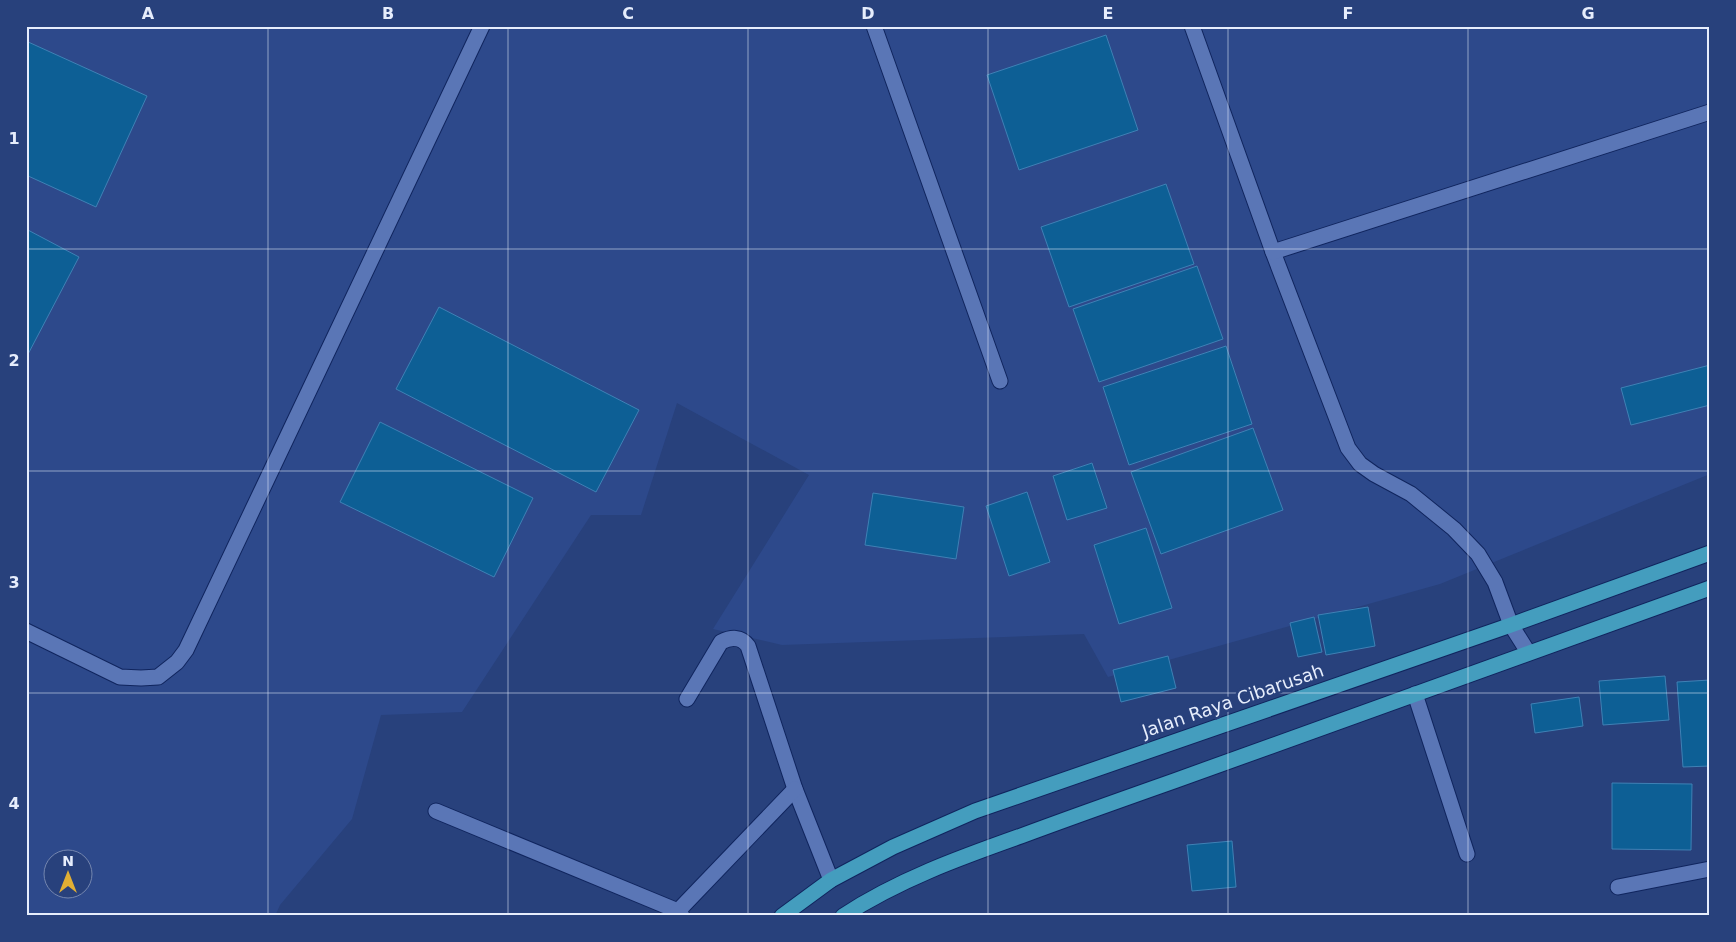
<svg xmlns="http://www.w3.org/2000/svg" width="1736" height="942" font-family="'DejaVu Sans',sans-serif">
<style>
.built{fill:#2d498b;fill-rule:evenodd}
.building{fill:#0d5f95;stroke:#3f81b5}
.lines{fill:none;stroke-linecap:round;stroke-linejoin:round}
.minor-casing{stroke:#10255e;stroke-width:17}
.major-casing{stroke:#10255e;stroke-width:17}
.minor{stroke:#5a76b6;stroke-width:15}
.major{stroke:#449dbe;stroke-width:15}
.grid{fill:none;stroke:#e6edfc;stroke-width:1;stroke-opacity:0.55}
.labels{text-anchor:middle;stroke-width:5;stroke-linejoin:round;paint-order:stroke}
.street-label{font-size:18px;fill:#e6edfc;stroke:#28417c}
.neatline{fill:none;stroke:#e6edfc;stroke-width:2}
.grid-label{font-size:16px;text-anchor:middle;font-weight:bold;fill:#e6edfc}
</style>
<rect width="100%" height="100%" fill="#28417c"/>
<path class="built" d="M26 26H1710V474L1440 584 1108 677 1084 634 782 645 713 629 809 475 677 403 641 515H591L462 712 381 715 352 819 280 905 275 916H26ZM52 860H82V890H52Z"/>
<g class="building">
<path d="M1106 35 1138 130 1019 170 987 75Z"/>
<path d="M26 41 147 96 96 207 26 175Z"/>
<path d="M1166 184 1194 264 1069 307 1041 227Z"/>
<path d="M26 229 79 257 26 358Z"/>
<path d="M1197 266 1223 339 1099 382 1073 309Z"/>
<path d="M439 307 639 410 596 492 396 389Z"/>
<path d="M1226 346 1252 424 1129 465 1103 387Z"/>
<path d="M1710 365V405L1631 425 1621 388Z"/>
<path d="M380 422 533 498 494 577 340 502Z"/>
<path d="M1253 428 1283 510 1161 554 1131 472Z"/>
<path d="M1092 463 1107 508 1067 520 1053 476Z"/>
<path d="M1027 492 1050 562 1009 576 986 506Z"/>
<path d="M873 493 964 507 956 559 865 545Z"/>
<path d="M1146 528 1172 608 1119 624 1094 545Z"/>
<path d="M1368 607 1375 646 1326 655 1318 615Z"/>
<path d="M1314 617 1322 652 1298 657 1290 623Z"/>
<path d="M1168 656 1176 688 1121 702 1113 670Z"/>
<path d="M1665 676 1669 720 1603 725 1599 681Z"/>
<path d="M1710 680V766L1683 767 1677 682Z"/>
<path d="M1579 697 1583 726 1535 733 1531 704Z"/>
<path d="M1612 783 1692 784 1691 850 1612 849Z"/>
<path d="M1232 841 1236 887 1192 891 1187 845Z"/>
</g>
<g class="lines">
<g class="minor-casing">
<g id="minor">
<path d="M874 26 1000 381"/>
<path d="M1192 26 1273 252 1348 448 1360 464 1374 474 1411 494 1454 529 1478 554 1495 582 1511 625 1528 652"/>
<path d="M1273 252 1710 112"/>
<path d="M26 631 120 677 141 678 158 677 177 662 186 650 482 26"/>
<path d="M1415 694 1467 854"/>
<path d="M687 699 721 642C731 637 741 636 748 646L795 789 831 880"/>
<path d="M436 811 678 911"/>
<path d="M1618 887 1710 869"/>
<path d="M682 916 678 911 795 789"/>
</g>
</g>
<g class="major-casing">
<g id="major">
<path d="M782 916 831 880 893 847 975 811 1511 625 1710 553"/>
<path d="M843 916C898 880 959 858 1021 836 1072 817 1123 799 1174 781 1353 717 1531 651 1710 588"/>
</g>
</g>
<use href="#minor" class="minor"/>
<use href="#major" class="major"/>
</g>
<path class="grid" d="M268 26V916M508 26V916M748 26V916M988 26V916M1228 26V916M1468 26V916M26 249H1710M26 471H1710M26 693H1710"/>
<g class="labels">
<g class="street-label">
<text transform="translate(1233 701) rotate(-19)" y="6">Jalan Raya Cibarusah</text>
</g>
</g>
<rect width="1736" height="942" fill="none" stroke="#28417c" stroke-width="55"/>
<g transform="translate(68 874)"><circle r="24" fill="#28417c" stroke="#7486af"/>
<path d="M0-4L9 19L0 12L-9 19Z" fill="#e1af34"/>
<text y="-8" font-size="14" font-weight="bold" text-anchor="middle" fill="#e6edfc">N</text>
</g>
<rect x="28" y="28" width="1680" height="886" class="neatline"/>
<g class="grid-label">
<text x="148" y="19">A</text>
<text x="388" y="19">B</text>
<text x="628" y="19">C</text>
<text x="868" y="19">D</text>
<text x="1108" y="19">E</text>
<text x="1348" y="19">F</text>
<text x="1588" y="19">G</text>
<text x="14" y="144">1</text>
<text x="14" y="366">2</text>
<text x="14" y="588">3</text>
<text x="14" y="809">4</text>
</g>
</svg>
